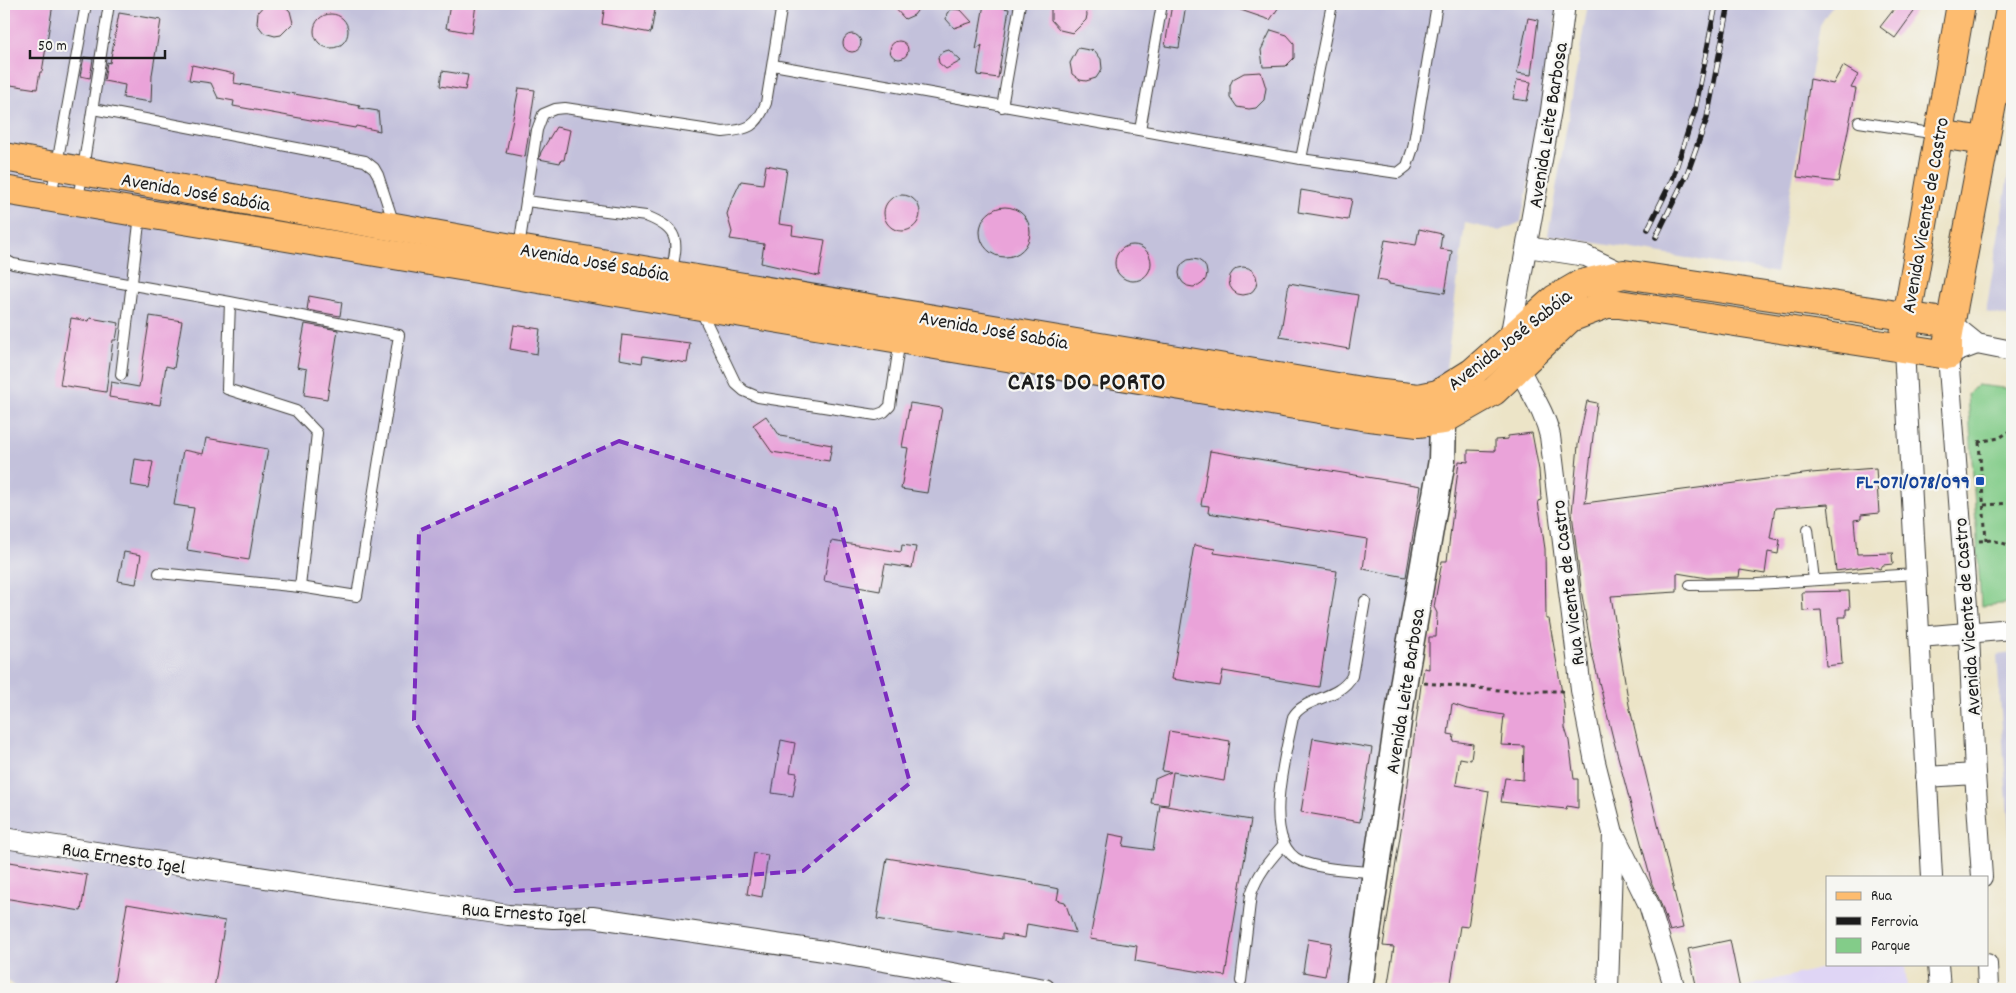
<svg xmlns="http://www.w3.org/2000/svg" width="2016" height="993" font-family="Dekko,sans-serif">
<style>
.built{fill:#dfd5f5}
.industrial{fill:#c3c1db}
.green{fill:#83cc89;stroke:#507452}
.building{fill:#eaa3d9}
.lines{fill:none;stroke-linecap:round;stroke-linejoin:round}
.service-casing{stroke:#3b3a36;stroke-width:12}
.minor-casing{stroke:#3b3a36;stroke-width:22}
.tertiary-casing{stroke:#3b3a36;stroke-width:29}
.primary-casing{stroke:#3b3a36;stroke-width:30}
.path{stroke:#3b3a36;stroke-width:3;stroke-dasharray:4 4;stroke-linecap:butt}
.service{stroke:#fff;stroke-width:10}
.minor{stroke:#fff;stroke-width:20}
.tertiary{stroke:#fff;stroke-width:26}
.primary{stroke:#fdbc6f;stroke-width:28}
.rail-casing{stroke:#1c1c1c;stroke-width:5.5}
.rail{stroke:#f6f6f2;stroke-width:4;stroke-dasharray:11;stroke-linecap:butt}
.marked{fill:#7b2cbf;fill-opacity:0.2;stroke:#7b2cbf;stroke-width:4;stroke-dasharray:10 6;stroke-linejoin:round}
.transit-dot{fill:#1a4fb4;stroke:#f6f6f2;stroke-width:2}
.labels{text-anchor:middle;stroke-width:4.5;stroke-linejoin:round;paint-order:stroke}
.street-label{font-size:20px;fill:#1c1c1c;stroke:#f6f6f2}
.transit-label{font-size:20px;font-weight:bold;fill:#164399;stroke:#f6f6f2;text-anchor:end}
.district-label{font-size:25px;font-weight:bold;letter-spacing:1px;fill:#1c1c1c;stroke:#f6f6f2}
</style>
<rect width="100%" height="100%" fill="#f6f6f2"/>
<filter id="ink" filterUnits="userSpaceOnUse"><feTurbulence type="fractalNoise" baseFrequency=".02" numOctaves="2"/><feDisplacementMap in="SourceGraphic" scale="10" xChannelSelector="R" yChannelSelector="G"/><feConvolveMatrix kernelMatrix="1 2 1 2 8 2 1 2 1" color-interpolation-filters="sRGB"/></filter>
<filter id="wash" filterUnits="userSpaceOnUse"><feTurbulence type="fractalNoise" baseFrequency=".0096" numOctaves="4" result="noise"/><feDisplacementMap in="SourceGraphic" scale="20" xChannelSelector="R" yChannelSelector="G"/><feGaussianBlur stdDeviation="1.12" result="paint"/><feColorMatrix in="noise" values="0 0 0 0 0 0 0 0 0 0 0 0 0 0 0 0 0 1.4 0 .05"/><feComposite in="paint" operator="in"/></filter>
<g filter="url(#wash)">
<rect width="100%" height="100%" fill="#ece4c7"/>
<path class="built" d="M1840 964H1905L1907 989H1735Z"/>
<g class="industrial">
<path d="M4 4H1557L1552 59 1521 222 1500 231 1465 223 1365 989H18L4 977Z"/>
<path d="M1588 4H1833L1820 25 1776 273 1548 235Z"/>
<path d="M2012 151V317L1986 312Z"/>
<path d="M2012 653V874L1997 655Z"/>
</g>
<path class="green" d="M1977 385 2012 389V603L1981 606 1968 394Z"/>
<g id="blocks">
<g class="building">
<path d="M4 4H53L42 72H40L37 89 4 84Z"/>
<path d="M265 4H282L290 11 293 23 281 35 275 36 264 33 257 24 258 12Z"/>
<path d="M450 4H476L472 33 446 28Z"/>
<path d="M605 4H656L651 33 602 24Z"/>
<path d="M891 4H922L914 15 905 19Z"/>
<path d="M984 4 1009 9 998 78 977 75 982 45 976 50Z"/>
<path d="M1051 4H1085L1087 15 1086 20 1073 33 1060 30 1051 20Z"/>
<path d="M1172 4H1186L1179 48 1165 46Z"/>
<path d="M1230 4H1281L1270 20 1229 6Z"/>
<path d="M1898 4H1907L1916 9 1895 38 1880 27Z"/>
<path d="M952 9 961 10 972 22 954 28 946 19 947 13Z"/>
<path d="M119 13 161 20 152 75 151 102 123 98 125 85 104 81 107 62 110 63Z"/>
<circle cx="331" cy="31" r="17"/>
<path d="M1528 18 1538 20 1531 75 1517 73Z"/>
<path d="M1271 30 1287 35 1294 43V58L1286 66 1263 67 1261 50Z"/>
<circle cx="852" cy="43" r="9"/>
<circle cx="899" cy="50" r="9"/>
<path d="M1078 48 1095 51 1101 59 1102 69 1096 78 1086 81 1080 80 1072 74 1070 63Z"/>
<path d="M949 50 961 61 946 69 939 63 938 57 942 52Z"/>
<path d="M84 57 93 59 90 78 80 76Z"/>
<path d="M192 65 235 74 234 83 360 106 359 108 378 111 380 131 356 126 355 128 233 106 234 101 218 98 211 83 189 80Z"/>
<path d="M1843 66 1858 75 1851 88 1856 89 1838 182 1797 177 1810 79 1833 84Z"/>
<path d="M442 71 468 75 465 90 440 86Z"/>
<path d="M1261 72 1266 88 1264 100 1256 108 1249 109 1237 107 1230 97V85L1233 79 1244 73Z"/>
<path d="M1517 80 1531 82 1527 101 1513 99Z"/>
<path d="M519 88 535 90 525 157 506 153Z"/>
<path d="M556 127 570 130 564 160H561L560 163 539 159 541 152Z"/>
<path d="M766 165 787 169 779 224 793 226 792 235 825 240 819 276 761 263 764 244 730 239 732 232 727 214 731 202 741 181 763 184Z"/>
<path d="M1301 190 1352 199 1348 220 1298 212Z"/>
<circle cx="902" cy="213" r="18"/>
<circle cx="1005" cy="232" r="25"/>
<path d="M1419 229 1442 234 1440 249 1452 251 1445 293 1389 284V282L1377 280 1385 240 1416 245Z"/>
<circle cx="1133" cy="263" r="18"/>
<circle cx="1193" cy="273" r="14"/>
<circle cx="1243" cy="281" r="14"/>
<path d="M1289 283 1358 295 1349 349 1280 337Z"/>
<path d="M309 296 342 302 340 316 307 310Z"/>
<path d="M150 316 182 321 174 368 166 366 160 405 109 397 111 382 139 387Z"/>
<path d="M71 318 89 321 90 318 119 323 116 340H113L106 392 60 385Z"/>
<path d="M305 324 338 330 327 399 304 395 307 369 297 367Z"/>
<path d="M514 325 540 329 537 354 510 349Z"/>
<path d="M622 335 690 343 687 363 643 356 642 363 619 359Z"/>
<path d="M1587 401 1597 403 1585 503 1811 473 1876 468 1879 513 1861 515V519L1854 520 1857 554 1894 553 1892 555 1893 564 1883 565 1880 569 1872 566 1836 571 1828 504 1775 508 1770 538 1780 540 1778 554 1768 552 1765 574 1740 570 1739 577 1707 578 1677 573V592L1611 596 1629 705 1683 928 1670 931 1660 901 1652 884 1613 738 1592 654 1581 589 1572 513 1578 445Z"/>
<path d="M910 403 942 408 927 493 901 489 908 448 902 447Z"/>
<path d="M766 416 780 436 832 445 829 461 772 452 753 425Z"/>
<path d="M1532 433 1539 470 1541 500 1538 501 1545 549 1546 619H1549L1564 704 1565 728 1569 741 1574 779H1578V808L1567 806 1566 809 1501 802 1505 778 1523 780 1524 746 1501 745 1504 715 1467 709 1452 704 1448 734 1454 735 1453 741 1473 744 1471 760 1460 758 1456 785 1489 791 1468 927 1460 926 1450 989H1387L1394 947 1383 946 1406 798 1421 685 1424 668 1429 669V637H1436L1437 613 1434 607 1442 561H1447L1459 461 1468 462V450L1495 451V440L1508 439V436Z"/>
<path d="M206 438 268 449 249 560 187 550 194 508 174 505 183 450 203 454Z"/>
<path d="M1210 451 1421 486 1406 577 1363 569 1367 539 1208 513 1209 506 1201 505Z"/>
<path d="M135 459 153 462 148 488 131 485Z"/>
<path d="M831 541 901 552 902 545 916 547 912 568 885 564 880 591 824 581Z"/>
<path d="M1194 545 1215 549 1214 553 1337 571 1319 687 1223 671 1220 686 1172 679Z"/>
<path d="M124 552 141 555 136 584 118 581Z"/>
<path d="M1849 591 1850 609H1846V617H1839L1842 664 1826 666 1821 610 1803 611 1802 592Z"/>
<path d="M1169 731 1230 741 1224 781 1173 772 1168 805 1151 803 1155 779 1171 772 1162 771Z"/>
<path d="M1313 738 1372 748 1360 822 1301 812Z"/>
<path d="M781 740 795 743 790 772 797 773 793 796 772 793Z"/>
<path d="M1160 805 1251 820 1225 976 1135 961 1137 946 1090 939 1109 834 1125 837 1123 846 1153 850Z"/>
<path d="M754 853 768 855 762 897 747 894Z"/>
<path d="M887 858 1034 882 1033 884 1059 889 1057 900 1065 902 1076 933 1027 924 1025 938 1002 934V939L877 919Z"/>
<path d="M4 861 87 875 81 911 4 898Z"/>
<path d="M127 904 225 921 214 989H113Z"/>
<path d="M1308 939 1331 943 1325 976 1303 972Z"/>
<path d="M1730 940 1740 989H1697L1688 949Z"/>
</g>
</g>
</g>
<g filter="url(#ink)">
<use href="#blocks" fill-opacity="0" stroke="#3b3a36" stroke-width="1"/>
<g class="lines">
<g class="service-casing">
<g id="service">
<path d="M773 65 1301 159 1398 173 1407 166 1413 148 1437 4"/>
<path d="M1002 107 1020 4"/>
<path d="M93 109 365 161 374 168 378 175 394 224"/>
<path d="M1859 122 1937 134"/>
<path d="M1140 130 1162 4"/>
<path d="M1301 159 1332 4"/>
<path d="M51 197 86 4"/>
<path d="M78 200 109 4"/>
<path d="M526 201 646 216C679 229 679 240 671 273"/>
<path d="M519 247 537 130 543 114 555 109 565 108 723 132C748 130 757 127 766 103L782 4"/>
<path d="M4 259 13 264 230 302 399 335 357 596 300 587 317 433 296 411 227 389 230 302"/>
<path d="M700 309 736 384 744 391 758 397 876 415 884 412 890 406 900 339"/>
<path d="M121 375 140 215"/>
<path d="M1808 529 1814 580"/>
<path d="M159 573 300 587"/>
<path d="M1690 585 1757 584 1916 574"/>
<path d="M1365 601 1352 676C1339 700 1304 697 1293 717 1287 751 1259 843 1301 861 1323 870 1352 870 1376 873"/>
<path d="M1241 981 1251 894C1258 873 1270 860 1284 844"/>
</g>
</g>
<g class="minor-casing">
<g id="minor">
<path d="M1565 4 1551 110 1510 338C1515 375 1542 400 1550 436L1581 690 1595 762 1613 833 1608 989"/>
<path d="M1527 247 1586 256 1624 274"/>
<path d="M1951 323 1977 344 2012 351"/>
<path d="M1977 344 1948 355 1969 633 1975 774 1982 877"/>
<path d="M1904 349 1932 877"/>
<path d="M1920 637 2012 629"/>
<path d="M1926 777 1975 774"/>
<path d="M1615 836 1649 905 1675 989"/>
<path d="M4 838 508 915 553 918 592 917 831 952 1045 989"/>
<path d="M1938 964 1940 989"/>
<path d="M1987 964 1988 989"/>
</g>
</g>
<g class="tertiary-casing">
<path id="tertiary" d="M1359 989 1404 680 1442 460 1443 420 1439 400"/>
</g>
<g class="primary-casing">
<g id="primary">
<path d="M1938 134 1985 141"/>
<path d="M4 157 518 249 1373 393 1419 398 1438 394 1473 372 1555 299 1581 284 1624 274 1951 323"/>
<path d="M4 190 1362 416 1418 423 1443 420 1494 391 1570 318 1607 304H1619L1948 355V339L1954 304 2011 4"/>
<path d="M1904 335 1961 4"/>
</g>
</g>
<g class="path">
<path d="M1978 442 1999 438 2012 430"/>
<path d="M1979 442 1986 541"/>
<path d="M1984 505 2012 503"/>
<path d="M1979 541 1992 540 2012 546"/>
<path d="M1424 683 1510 691H1563"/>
</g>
<use href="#service" class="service"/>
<use href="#minor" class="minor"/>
<use href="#tertiary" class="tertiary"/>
<use href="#primary" class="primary"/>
<g class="rail-casing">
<g id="rail">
<path d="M1648 229 1672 180 1695 110 1716 4"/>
<path d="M1656 237 1687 174 1707 118 1729 4"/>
</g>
</g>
<use href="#rail" class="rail"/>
</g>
</g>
<path class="marked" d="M619 441 835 509 910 783 803 871 515 891 414 720 419 531Z"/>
<rect class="transit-dot" x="1975" y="476" width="10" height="10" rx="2.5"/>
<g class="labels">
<g class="street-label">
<text transform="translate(1547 125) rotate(-81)" y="7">Avenida Leite Barbosa</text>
<text transform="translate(196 191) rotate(10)" y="7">Avenida José Sabóia</text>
<text transform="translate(1924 215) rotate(-80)" y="7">Avenida Vicente de Castro</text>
<text transform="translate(595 261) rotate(10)" y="7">Avenida José Sabóia</text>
<text transform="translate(994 329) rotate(10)" y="7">Avenida José Sabóia</text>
<text transform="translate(1509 339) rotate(-38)" y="7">Avenida José Sabóia</text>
<text transform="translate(1567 583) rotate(-97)" y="7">Rua Vicente de Castro</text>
<text transform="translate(1966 617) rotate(-94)" y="7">Avenida Vicente de Castro</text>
<text transform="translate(1404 691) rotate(-81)" y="7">Avenida Leite Barbosa</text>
<text transform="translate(124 857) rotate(9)" y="7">Rua Ernesto Igel</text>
<text transform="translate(524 912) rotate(4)" y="7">Rua Ernesto Igel</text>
</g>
<g class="transit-label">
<text x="1970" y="488">FL-071/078/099</text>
</g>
<g class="district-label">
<text x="1087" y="389">CAIS DO PORTO</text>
</g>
</g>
<rect width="2016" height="993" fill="none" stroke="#f6f6f2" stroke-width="20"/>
<rect x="1826" y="876" width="162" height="90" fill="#f6f6f2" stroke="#9f9f9c"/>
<rect x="1836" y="892" width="25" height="8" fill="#fdbc6f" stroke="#9f9f9c"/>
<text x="1871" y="900" font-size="15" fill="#1c1c1c">Rua</text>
<rect x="1836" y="917" width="25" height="8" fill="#1c1c1c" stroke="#9f9f9c"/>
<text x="1871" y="926" font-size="15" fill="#1c1c1c">Ferrovia</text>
<rect x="1836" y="938" width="25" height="15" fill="#83cc89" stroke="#9f9f9c"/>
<text x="1871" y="950" font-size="15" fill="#1c1c1c">Parque</text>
<path d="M30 50v8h135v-8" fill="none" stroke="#1c1c1c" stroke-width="2.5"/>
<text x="38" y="50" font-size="15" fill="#1c1c1c" stroke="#f6f6f2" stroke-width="4" paint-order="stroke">50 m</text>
</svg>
